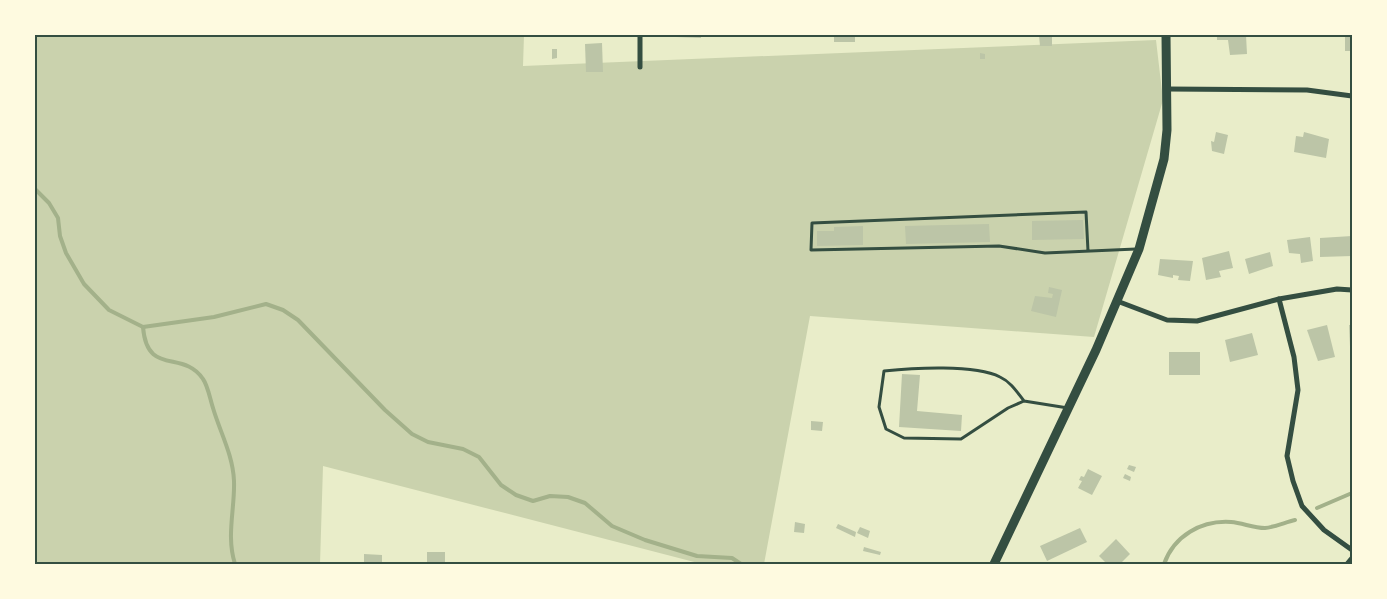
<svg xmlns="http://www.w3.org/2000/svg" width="1387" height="599" font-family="'Times New Roman',serif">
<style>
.green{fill:#cad2ad}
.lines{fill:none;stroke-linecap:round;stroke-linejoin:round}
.stream{stroke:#a3b18a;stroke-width:4}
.building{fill:#bcc5a7}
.service{stroke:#344e41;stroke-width:3}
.minor{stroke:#344e41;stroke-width:5}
.tertiary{stroke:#344e41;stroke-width:9}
.neatline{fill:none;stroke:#344e41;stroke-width:2}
</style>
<rect width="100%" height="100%" fill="#e9edc9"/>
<path class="green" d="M35 35H524L523 66 1156 40 1163 100 1094 337 810 316 764 564H702L323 466 320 564H35Z"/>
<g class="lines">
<g class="stream">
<path d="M35 189 49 203 58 218 60 236 66 253 84 284 109 310 143 327 214 317 266 304 283 310 298 320 385 410 412 434 428 442 463 449 479 457 501 485 516 495 533 501 550 496 568 497 585 503 612 526 645 540 697 556 732 558 741 564"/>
<path d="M143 327C147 377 183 349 203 379 208 386 210 399 213 408 220 432 233 455 234 481 235 509 226 536 235 564"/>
<path d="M1317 508 1352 493"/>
<path d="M1164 564C1174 536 1201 520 1231 522 1243 523 1253 528 1265 528 1275 527 1286 522 1295 520"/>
</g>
</g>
<g class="building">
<path d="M676 35H701V38L676 37Z"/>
<rect x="834" y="35" width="21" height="7"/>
<rect x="914" y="35" width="21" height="2"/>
<path d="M1039 35H1052V46H1040Z"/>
<path d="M1217 35H1246L1247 54 1230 55 1228 40H1217Z"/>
<rect x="1345" y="35" width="7" height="16"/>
<path d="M602 43 603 72H586L585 44Z"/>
<path d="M552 49H557V58L552 59Z"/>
<path d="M980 53 985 54V59H980Z"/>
<path d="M1216 132 1228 135 1224 154 1212 151 1211 141 1214 142Z"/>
<path d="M1304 132 1329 139 1326 158 1294 152 1296 136 1303 137Z"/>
<path d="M1083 220 1084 239 1032 240V221Z"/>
<path d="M989 224 990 242 906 244 905 226Z"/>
<path d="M863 226V245L817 246V231H834V227Z"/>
<path d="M1352 236V256L1320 257V238Z"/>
<path d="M1310 237 1313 261 1301 263 1300 254 1289 253 1287 240Z"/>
<path d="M1229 251 1233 268 1219 271 1221 277 1206 280 1202 258Z"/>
<path d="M1270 252 1273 266 1249 274 1245 259Z"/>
<path d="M1160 259 1193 261 1190 281 1178 280 1179 276 1173 275V278L1158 275Z"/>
<path d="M1049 287 1062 290 1056 317 1031 311 1035 296 1052 298 1053 294 1048 293Z"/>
<path d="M1327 325 1335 357 1318 361 1307 330Z"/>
<path d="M1349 325H1352V346H1350Z"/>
<path d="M1252 333 1258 355 1230 362 1225 340Z"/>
<rect x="1169" y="352" width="31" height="23"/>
<path d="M902 374 920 375 917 411 962 415 961 431 899 427Z"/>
<path d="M811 421 823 422 822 431 811 430Z"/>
<path d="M1129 465 1136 467 1134 472 1127 469Z"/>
<path d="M1088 469 1102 476 1092 495 1078 488 1082 481 1079 480 1081 476 1084 477Z"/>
<path d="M1125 474 1131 477 1130 481 1123 478Z"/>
<path d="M795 522 805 524 804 533 794 532Z"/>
<path d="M838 524 856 532 855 537 836 528Z"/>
<path d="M860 527 870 531 868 538 857 533Z"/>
<path d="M1080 528 1087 542 1047 561 1040 546Z"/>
<path d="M1116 539 1130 554 1120 564H1107L1099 556Z"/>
<path d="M864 547 881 552 880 555 863 551Z"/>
<rect x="427" y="552" width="18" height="12"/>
<path d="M364 554 382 555V564H364Z"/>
</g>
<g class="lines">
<g class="service">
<path d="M1088 251 1086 212 812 223 811 250 999 246 1045 253 1136 249"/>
<path d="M1024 401C1017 392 1011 382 1000 377 975 364 912 368 884 371L879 407 886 429 904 438 961 439 1008 408 1024 401 1068 408"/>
</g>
<g class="minor">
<path d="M640 35V67"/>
<path d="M1167 89 1307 90 1352 96"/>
<path d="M1279 299 1294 357 1298 390 1287 456 1293 481 1302 506 1324 530 1352 550"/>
<path d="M1117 301 1167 320 1197 321 1279 299 1337 289 1352 290"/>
<path d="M1347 564 1352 558"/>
</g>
<path class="tertiary" d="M994 564 1096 350 1139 249 1164 159 1167 130 1166 35"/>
</g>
<rect width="1387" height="599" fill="none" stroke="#fefae0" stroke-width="72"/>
<rect x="36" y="36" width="1315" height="527" class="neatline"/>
</svg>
